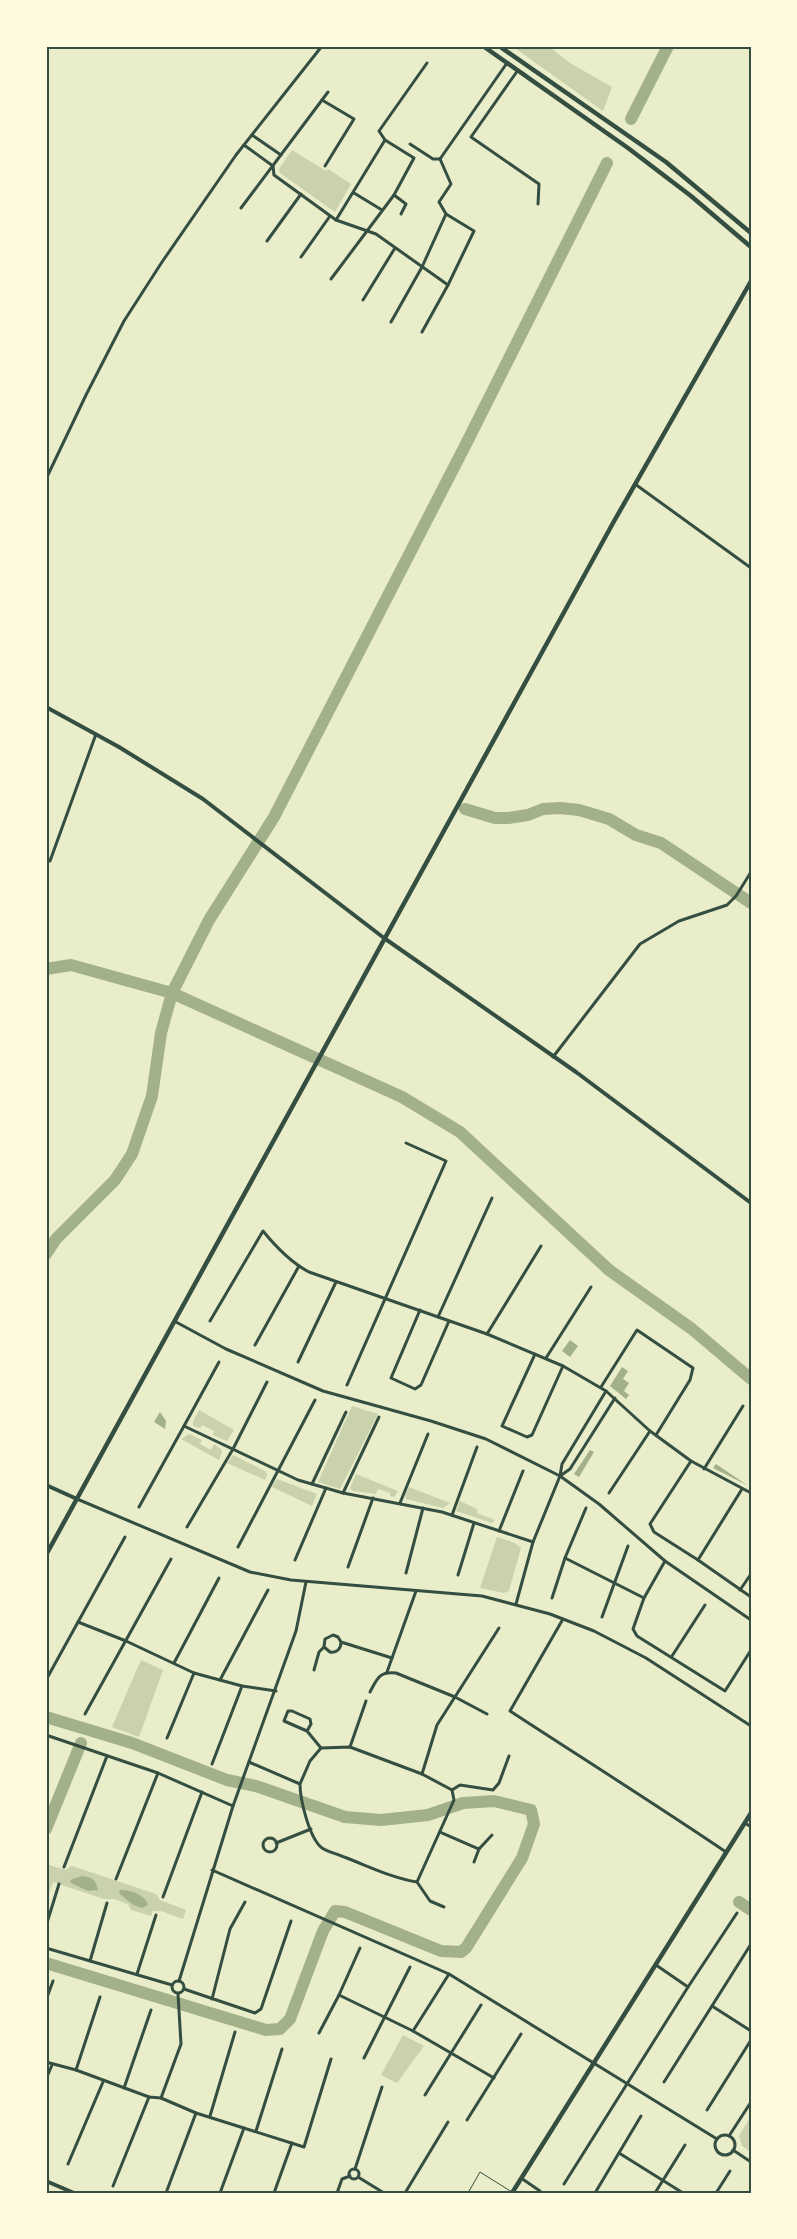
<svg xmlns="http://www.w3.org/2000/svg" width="797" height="2239" font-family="'Fira Sans Condensed',sans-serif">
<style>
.green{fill:#cad2ad}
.water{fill:#a3b18a}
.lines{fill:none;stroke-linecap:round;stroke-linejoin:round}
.river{stroke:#a3b18a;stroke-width:12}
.service{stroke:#344e41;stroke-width:1}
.minor{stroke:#344e41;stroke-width:3}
.tertiary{stroke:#344e41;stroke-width:4}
.secondary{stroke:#344e41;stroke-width:4.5}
.primary{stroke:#344e41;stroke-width:4.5}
.neatline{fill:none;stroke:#344e41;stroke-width:2}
</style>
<rect width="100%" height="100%" fill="#e9edc9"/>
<g class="green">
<path d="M512 46H548L570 63 612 87 603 111Z"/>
<path d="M292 150 326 171 328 169 351 184 335 212 280 173 279 169Z"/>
<path d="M352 1406 378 1414 340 1489 318 1482Z"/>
<path d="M199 1410 234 1430 227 1441 213 1435 214 1431 202 1425 200 1428 193 1426V1422Z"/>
<path d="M189 1434 202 1440 200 1444 211 1450 214 1444 221 1449 222 1452 219 1460 181 1439Z"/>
<path d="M233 1455 265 1471 267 1475 265 1480 227 1463Z"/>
<path d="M356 1474 398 1491 394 1497 390 1496V1493L378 1489 376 1494 353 1491 350 1488Z"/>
<path d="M277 1479 317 1494 312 1506 272 1487Z"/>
<path d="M409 1487 450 1503 443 1508 406 1499 405 1495Z"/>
<path d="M460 1501 477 1509V1513L495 1520 492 1523 456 1511Z"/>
<path d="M497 1537 515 1543 521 1548 509 1591 504 1593 480 1588Z"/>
<path d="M141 1660 163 1670 139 1737 112 1727Z"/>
<path d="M46 1864 65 1870 72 1866 156 1894 160 1900 186 1910 183 1919 161 1911H153L151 1916 131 1910 128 1904 114 1899H104L53 1882 46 1902Z"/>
<path d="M403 2035 424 2046 397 2083 381 2075Z"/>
<path d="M751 2116V2152L742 2146 739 2136Z"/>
</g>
<g class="water">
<path d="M570 1340 578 1346 570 1357 562 1351Z"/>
<path d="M622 1367 628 1371 623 1379 629 1383 624 1391 629 1395 626 1399 610 1386Z"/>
<path d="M160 1412 166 1421 165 1429 154 1422Z"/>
<path d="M590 1450 594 1452 579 1477 574 1474Z"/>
<path d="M716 1464 747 1485 713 1468Z"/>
<path d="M82 1876C92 1877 96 1880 98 1890L88 1891 71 1883 70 1880Z"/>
<path d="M119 1890C129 1889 145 1894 148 1905L142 1908 133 1905 120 1894Z"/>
</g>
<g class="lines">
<g class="river">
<path d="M631 119 668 46"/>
<path d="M465 809 495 818H508L528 815 543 809 560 808 579 810 609 819 636 835 661 843 751 903"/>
<path d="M46 969 71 965 172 993 402 1097 460 1132 609 1270 692 1329 751 1379"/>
<path d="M46 1254 56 1239 115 1180 132 1154 152 1096 161 1033 172 993 209 920 274 817 466 444 607 163"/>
<path d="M46 1717 132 1743 227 1780 256 1786 345 1817 381 1820 428 1815 463 1803 494 1801 531 1810 534 1824 522 1858 466 1948 461 1952 441 1951 345 1912 335 1911 323 1931 290 2019 280 2029 266 2030 46 1963"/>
<path d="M46 1829 81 1743"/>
<path d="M739 1902 751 1910"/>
</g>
<path class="service" d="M468 2193 480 2172 512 2192"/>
<g class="minor">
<path d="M518 70 471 137 539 184 538 204"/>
<path d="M322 100 354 119 325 166"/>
<path d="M252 135 281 155"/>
<path d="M385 140 379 131 427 63"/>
<path d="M410 144 433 159H440"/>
<path d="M244 145 273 166 274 175 336 220 376 234 448 285 422 332"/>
<path d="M440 159 451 184 439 202 446 214 474 231 448 285"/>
<path d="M440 159 507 63"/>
<path d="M354 193 382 210"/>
<path d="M394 195 406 204 401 214"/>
<path d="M241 208 328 92"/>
<path d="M267 241 301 194"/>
<path d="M301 257 330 216"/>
<path d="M331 279 394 195 414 158 385 140 336 220"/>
<path d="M363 300 395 248"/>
<path d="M391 322 422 267 446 214"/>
<path d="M46 479 86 395 124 321 162 262 236 155 322 46"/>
<path d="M635 484 751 568"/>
<path d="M50 861 96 734"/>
<path d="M553 1057 640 944 679 921 727 905 736 896 751 872"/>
<path d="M420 1310 391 1378 415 1389 421 1385 449 1321"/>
<path d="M438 1317 492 1198"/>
<path d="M210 1321 263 1231C276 1247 290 1262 309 1272L487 1334 563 1366 606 1391 650 1431 691 1461 751 1493"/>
<path d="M176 1322 226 1349 323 1391 431 1421 486 1439 560 1476 599 1504 665 1561 751 1620"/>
<path d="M487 1334 541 1246"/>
<path d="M255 1345 299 1266"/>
<path d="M535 1354 502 1426 527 1437 532 1435 563 1366"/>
<path d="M546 1358 591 1287"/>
<path d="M298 1362 336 1282"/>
<path d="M347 1385 446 1161 406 1143"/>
<path d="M601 1387 637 1330 693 1368 690 1380 656 1435"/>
<path d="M184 1426 219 1362"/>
<path d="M691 1461 650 1524 654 1532 698 1560 751 1597"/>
<path d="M704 1469 743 1406"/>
<path d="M560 1476 570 1469 615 1398"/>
<path d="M312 1484 346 1412"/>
<path d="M343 1493 379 1417"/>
<path d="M609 1493 650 1431"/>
<path d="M77 1499 250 1572 291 1580 482 1596 550 1614 594 1631 646 1658 751 1726"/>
<path d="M400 1503 428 1434"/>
<path d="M139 1507 184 1426 298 1480 343 1493 442 1512 533 1542"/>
<path d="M452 1515 477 1447"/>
<path d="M187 1527 233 1449 267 1382"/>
<path d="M499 1531 523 1471"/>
<path d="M238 1547 315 1400"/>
<path d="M565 1558 644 1598"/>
<path d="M295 1560 326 1488"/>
<path d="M698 1560 742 1489"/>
<path d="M665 1561 644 1598 633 1629 637 1636 725 1691 751 1650"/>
<path d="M348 1567 373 1498"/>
<path d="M406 1573 423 1508"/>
<path d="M458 1575 474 1523"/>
<path d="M740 1590 751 1574"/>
<path d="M552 1598 565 1558 586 1508"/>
<path d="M516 1604 533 1542 560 1476 562 1464 606 1391"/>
<path d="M602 1617 628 1546"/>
<path d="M563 1619 510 1711C582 1758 655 1804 726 1852"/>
<path d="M78 1622 126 1641 194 1673 242 1686 276 1691"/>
<path d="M341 1642C341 1649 337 1653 330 1652L324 1647 325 1639 333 1635 338 1637 341 1642 392 1658"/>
<path d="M672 1656 705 1605"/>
<path d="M174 1663 219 1578"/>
<path d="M314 1670 319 1652 324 1647"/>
<path d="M387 1672 416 1591"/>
<path d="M46 1680 125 1537"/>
<path d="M220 1680 268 1590"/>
<path d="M370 1692C377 1679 379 1671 396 1673L455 1697 487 1714"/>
<path d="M85 1714 171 1559"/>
<path d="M307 1731 284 1721 288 1711H292L310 1719 311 1724 307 1731 321 1748"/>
<path d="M46 1735 158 1773 233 1806"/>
<path d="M167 1738 194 1673"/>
<path d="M350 1747 366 1701"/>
<path d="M249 1762 300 1784C300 1799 309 1838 322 1848 328 1852 338 1854 344 1857 368 1866 392 1878 417 1882L454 1800 452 1790 422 1774 350 1747 321 1748 310 1761 300 1784"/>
<path d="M212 1764 242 1686"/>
<path d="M422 1774 437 1725 499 1628"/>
<path d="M452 1790 460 1785 493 1790 499 1783 509 1756"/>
<path d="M745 1823 751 1827"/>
<path d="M440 1832 479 1849 492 1835"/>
<circle cx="270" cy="1845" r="7"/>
<path d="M276 1843 311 1829"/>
<path d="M474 1862 479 1849"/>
<path d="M64 1867 107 1756"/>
<path d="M212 1870 449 1974 717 2139"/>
<path d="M116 1879 158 1773"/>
<path d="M417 1882 430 1901 444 1907"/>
<path d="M163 1897 202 1792"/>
<path d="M46 1926 59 1884"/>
<path d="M46 1948 172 1985"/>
<path d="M90 1961 107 1903"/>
<path d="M656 1965 688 1987"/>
<path d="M137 1974 156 1915"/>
<circle cx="178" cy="1987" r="6"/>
<path d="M179 1981 233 1806 296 1631 306 1582"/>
<path d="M184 1989 255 2013 261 2009 291 1921"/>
<path d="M339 1995 413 2031 494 2078"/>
<path d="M212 1999 230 1929 245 1902"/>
<path d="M46 2000 53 1981"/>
<path d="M712 2006 751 2031"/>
<path d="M413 2031 449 1974"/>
<path d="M319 2033 339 1995 360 1948"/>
<path d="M364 2058 410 1967"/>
<path d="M46 2062 76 2070 149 2097 161 2098 196 2113 304 2147 331 2059"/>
<path d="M76 2070 100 1997"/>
<path d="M46 2079 52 2065"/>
<path d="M664 2082 751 1944"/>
<path d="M124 2088 151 2010"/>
<path d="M425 2095 481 2005"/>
<path d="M161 2098 181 2044 178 1994"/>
<path d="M707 2110 751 2040"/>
<path d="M210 2116 235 2032"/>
<path d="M467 2120 521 2034"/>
<path d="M256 2131 282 2049"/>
<circle cx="725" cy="2145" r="10"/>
<path d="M729 2136 751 2102"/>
<path d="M733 2150 751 2162"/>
<path d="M619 2153 683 2193"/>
<path d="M68 2164 103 2082"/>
<path d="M355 2169 382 2087"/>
<circle cx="354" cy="2174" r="5"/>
<path d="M358 2177 384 2193"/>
<path d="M521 2178 540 2191"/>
<path d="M564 2184 688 1987 737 1913"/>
<path d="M113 2186 149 2097"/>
<path d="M166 2193 196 2113"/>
<path d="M220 2193 244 2128"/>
<path d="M274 2193 292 2143"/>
<path d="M337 2193 342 2179 350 2176"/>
<path d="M405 2193 448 2122"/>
<path d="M595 2193 641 2116"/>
<path d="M655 2193 685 2145"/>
<path d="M716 2193 730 2171"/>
</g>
<g class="tertiary">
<path d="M46 707 119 747 203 799 384 938 576 1072 751 1203"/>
<path d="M46 1485 77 1499"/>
<path d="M46 2181 74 2193"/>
</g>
<g class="secondary">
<path d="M46 1555 613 523 751 281"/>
<path d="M512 2193 751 1813"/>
</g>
<g class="primary">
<path d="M483 46 628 148 691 196 751 247"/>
<path d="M499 46 666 162 751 233"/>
</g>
</g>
<rect width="797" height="2239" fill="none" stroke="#fefae0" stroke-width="95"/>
<rect x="48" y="48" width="702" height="2144" class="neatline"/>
</svg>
